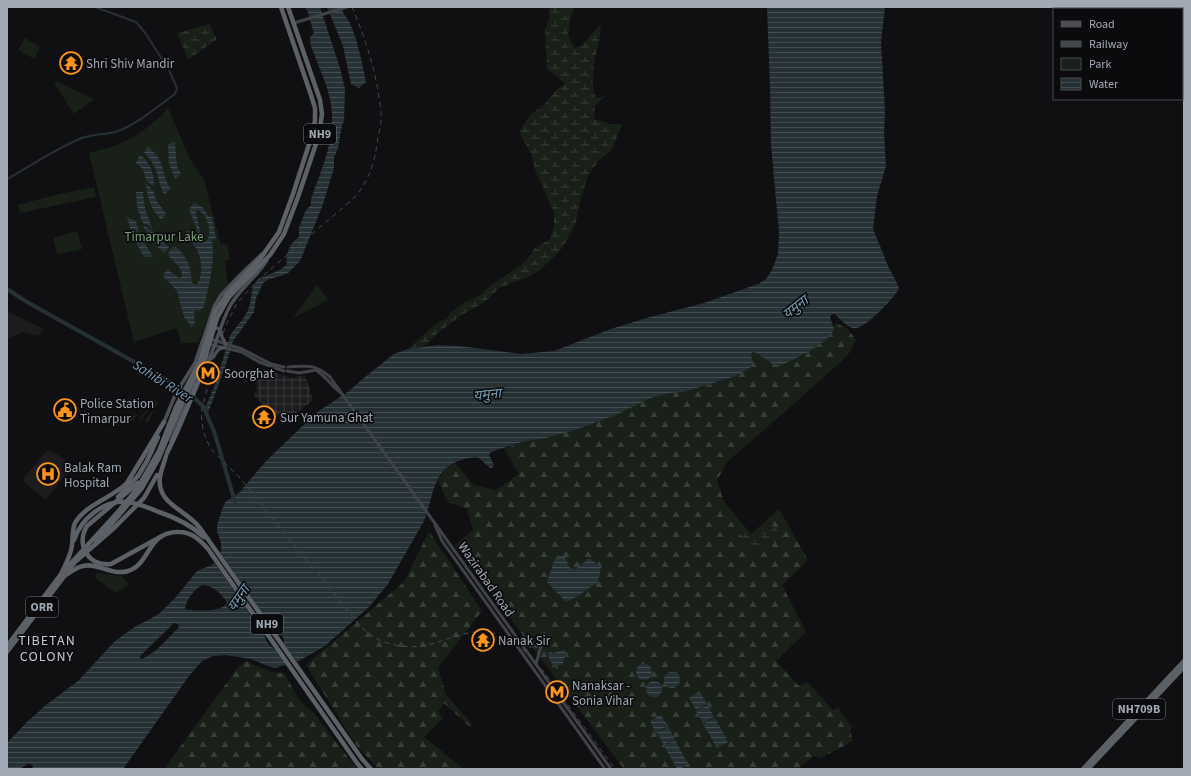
<svg xmlns="http://www.w3.org/2000/svg" width="1191" height="776" font-family="'Source Sans 3','Noto Sans Devanagari',sans-serif">
<style>
.built{fill:#1c1c1f}
.industrial{fill:url(#industrial-grid)}
.green{fill:#182018}
.forest{fill:url(#forest-firs)}
.wetland{fill:url(#wetland-marsh)}
.water{fill:url(#water-rules);fill-rule:evenodd}
.pier{fill:#101012}
.lines{fill:none;stroke-linecap:round;stroke-linejoin:round}
.canal{stroke:#263136;stroke-width:2}
.river{stroke:#263136;stroke-width:4}
.secondary{stroke:#3f4247;stroke-width:3}
.primary{stroke:#4c5056;stroke-width:3.5}
.highway{stroke:#5c6168;stroke-width:4.5}
.rail{stroke:#44474c;stroke-width:1;stroke-dasharray:5 4;stroke-linecap:butt}
.highway-bridge{stroke:#5c6168;stroke-width:4.5}
.labels{text-anchor:middle;stroke-width:3.5;stroke-linejoin:round;paint-order:stroke}
.shield{fill:#0b0b0d;stroke:#737a82;stroke-width:1}
.shield-label{font-size:12px;font-weight:bold;fill:#a0a9b4}
.poi-label{font-size:13px;fill:#a0a9b4;stroke:#0b0b0d;text-anchor:start}
.park-label{font-size:13px;fill:#78a175;stroke:#0b0b0d}
.street-label{font-size:13px;fill:#a0a9b4;stroke:#0b0b0d}
.water-label{font-size:14px;font-style:italic;fill:#739db3;stroke:#0b0b0d}
.neighbourhood-label{font-size:14px;letter-spacing:1px;fill:#c1c7d0;stroke:#0b0b0d}
</style>
<defs>
<pattern id="industrial-grid" width="8" height="8" patternUnits="userSpaceOnUse"><rect width="8" height="8" fill="#1c1c1f"/><path d="M0 4h8M4 0v8" fill="none" stroke="#3a3a3d"/></pattern>
<pattern id="forest-firs" width="22" height="20" patternUnits="userSpaceOnUse"><rect width="22" height="20" fill="#182018"/><path d="M5 1l3.5 6h-7zM16 11l3.5 6h-7z" fill="#363e37"/></pattern>
<pattern id="wetland-marsh" width="20" height="14" patternUnits="userSpaceOnUse"><rect width="20" height="14" fill="#182018"/><path d="M1 5h8M5 5V1M11 12h8M15 12V8" fill="none" stroke="#363e37"/></pattern>
<pattern id="water-rules" width="6" height="5" patternUnits="userSpaceOnUse"><rect width="6" height="5" fill="#263136"/><path d="M0 2.5h6" fill="none" stroke="#424c51"/></pattern>
</defs>
<rect width="100%" height="100%" fill="#101012"/>
<g class="built">
<path d="M7 311 44 329 38 336 23 332 7 339Z"/>
<path d="M48 449 68 461 75 470 63 478 45 500 22 480Z"/>
</g>
<path class="industrial" d="M264 369 292 378 305 375 313 400 295 414 284 419 267 410 254 395 258 386 255 384Z"/>
<g class="green">
<path d="M25 38 40 47 34 59 18 50Z"/>
<path d="M56 81 94 99 74 114 54 83Z"/>
<path d="M168 108 189 157 204 180 221 245 227 244 230 260 225 261 228 284 211 311 198 343H181L177 328 134 342 89 153C97 150 106 149 114 146 134 139 154 124 168 108Z"/>
<path d="M94 187 96 197 20 213 18 205 55 195Z"/>
<path d="M77 231 82 249 60 254 57 253 53 238Z"/>
<path d="M317 285 328 300 293 318Z"/>
<path d="M151 398 158 402 148 423 145 420 154 409 152 407 140 420 139 419 154 401 152 399 132 421 130 419 133 415 129 411 136 416Z"/>
<path d="M97 573 122 576 129 584 126 587 116 593 95 578Z"/>
</g>
<g class="forest">
<path d="M836 323 848 329 856 340 848 355 797 401 728 461 717 480 724 502 751 534 779 509 808 560 782 585 806 632 776 661 799 686 807 682 833 710 838 707 852 727 850 731 853 741 821 758 814 756 798 769H624L455 545 473 530 467 509 447 502 438 480 445 469 455 463 474 485 496 490 519 474 504 449 525 441 542 439 572 431 616 415 653 397 670 393 684 392 736 376 753 363 751 355V352L757 353 780 366 812 349 827 338Z"/>
<path d="M429 531 482 611 438 668 446 695 473 725 470 727 444 703 438 712 443 718 424 737 464 769H378L356 745 306 665 404 582Z"/>
<path d="M246 661 271 672 284 673 300 701 314 713 357 769H164L239 666Z"/>
</g>
<g class="wetland">
<path d="M548 7H575L571 14 568 35 574 48 581 46 600 25 601 31C597 50 588 80 596 98L606 96 595 105 594 119 609 124 622 125 611 151 599 160 588 176 580 201 576 222 570 236 559 252 540 270 530 276 499 288 485 302 463 314 439 332 424 346 408 349 439 321 447 319 450 313 463 303 482 294 491 285 520 266 529 257 535 248 550 239 554 227V213L534 167C534 154 524 143 519 131L532 113 543 106 556 90 565 84 557 76 547 70 545 31 550 17Z"/>
<path d="M209 24 217 39 188 60 177 33Z"/>
<path d="M773 526 781 533 782 538 777 543 769 542 762 549 754 552 749 549 740 533 743 530C753 540 752 534 763 534L766 530Z"/>
</g>
<g class="water">
<path d="M305 7H320L321 10 340 68 345 89 344 121 342 125 338 148 334 158V168L322 207 300 261 288 273 281 276 269 279 263 283 256 298 254 312 233 341 225 367 208 413 205 408 215 385 230 336C235 327 244 320 248 310 252 302 250 291 255 283 264 273 279 274 287 264 285 254 290 243 299 237V228L306 210 311 205V199C323 165 339 133 329 95 325 79 317 63 311 46L310 38 314 32C310 23 310 14 305 7Z"/>
<path d="M327 7H342C343 17 347 16 350 23 358 42 362 62 366 82L359 88 351 84 343 46Z"/>
<path d="M767 7H885L881 42 885 112 884 135 886 166 877 196 873 229 888 266 897 283 899 289C893 298 864 332 852 328 845 325 840 319 835 314H832L830 317 834 329C828 344 794 359 780 366 768 365 763 353 752 352L751 355 753 363 751 367 736 376 684 392 670 393 653 397 616 415 572 431 542 439 525 441 491 452 489 455 494 465 492 468H490L479 458C473 457 467 458 461 460 456 462 449 465 445 469 432 482 431 505 424 521L388 584 369 607 325 646 299 661 275 668 268 666 251 659 226 655 213 656 202 661 189 676 123 769H32L33 766 29 763 20 769H7V743L27 722 46 705 78 681 115 641 136 626 150 619 160 613 176 597 197 571 212 565 219 557 221 551V543L217 531V525L223 507 226 501 239 493 266 461 316 413 349 391 365 377 394 354 408 349 438 345 459 346 521 354 554 351 611 329 650 317 704 303 758 284 766 279 772 270 778 254 779 233 771 144 770 88ZM204 585C214 586 221 594 227 602 223 613 195 611 185 609 186 600 195 587 204 585ZM174 623 178 624 179 627C168 638 156 653 142 659L140 658 141 655Z"/>
<path d="M175 142 177 167 181 174 175 179 169 164 168 144Z"/>
<path d="M148 147C167 161 160 174 171 189L164 194C156 178 159 166 144 153Z"/>
<path d="M140 155C151 163 154 174 154 187L146 180 143 169 136 163Z"/>
<path d="M146 183 154 192 156 200 166 214 161 220C151 209 147 198 146 183Z"/>
<path d="M136 192H143L145 209 152 228 142 222 137 206Z"/>
<path d="M195 203 203 208 209 217H212L216 239 212 240C215 265 209 283 204 307L199 311 196 310 194 312 195 322 192 327 184 317 177 291 163 276 164 273 168 270 179 278 182 277C183 266 172 262 168 254L172 248 176 247C188 258 191 268 192 283L196 285C199 282 200 278 201 273 202 265 200 255 196 248 192 242 186 239 186 232L189 230 192 232 195 238H198C199 228 188 212 190 208 190 207 194 204 195 203ZM197 210C208 214 213 233 206 242H203L202 238 196 213Z"/>
<path d="M127 217 136 221 140 235 153 257H144L132 235Z"/>
<path d="M143 225 156 233 162 241 169 247 164 253C155 245 148 237 143 225Z"/>
<path d="M558 555 565 557 570 568 576 569 589 558 601 567 598 582 578 596 566 602 547 582 554 561Z"/>
<path d="M564 650 566 655 562 665H558V669C552 664 549 661 548 653L551 652 554 653Z"/>
<circle cx="644" cy="672" r="8"/>
<circle cx="672" cy="680" r="8"/>
<circle cx="654" cy="689" r="8"/>
<path d="M700 692 707 704 696 710 689 698Z"/>
<path d="M708 705 714 717 703 723 696 711Z"/>
<path d="M661 715 667 726 656 733 650 721Z"/>
<path d="M715 718 728 742 717 748 703 724Z"/>
<path d="M668 727 675 739 664 745 657 733Z"/>
<path d="M675 740 688 764 680 769H677L671 758 678 754 671 758 664 746Z"/>
</g>
<path class="pier" d="M219 551 273 628 278 631 284 639V644L298 663 287 666 275 649 270 646 266 640 264 634 213 561 217 556Z"/>
<g class="lines">
<g class="canal">
<path d="M7 179C31 166 52 151 77 140 88 134 103 135 115 132 135 126 158 106 175 94L177 88 169 70 146 34 136 22 95 7"/>
<path d="M205 412 207 408"/>
</g>
<path class="river" d="M7 289 27 302 172 383 193 397 203 406 214 431 235 502"/>
<g class="secondary">
<path d="M294 23 347 7"/>
<path d="M210 339 242 349 271 364 284 367"/>
<path d="M208 344 242 352 259 362 284 371"/>
<path d="M288 367C307 366 314 363 330 377L611 769"/>
<path d="M287 371 299 373 316 370C326 377 332 386 341 393"/>
<path d="M435 525 442 541 605 769"/>
<path d="M521 643 530 646H541L536 664"/>
</g>
<g class="primary">
<path d="M212 327 220 329 222 337 226 344"/>
<path d="M204 355 211 359 219 349 225 347"/>
<path d="M202 372C216 351 218 328 230 306 239 289 257 277 267 260"/>
<path d="M164 422 176 393 195 363 214 307 221 295 239 276 262 254"/>
<path d="M171 441 185 403 196 383"/>
</g>
<g class="highway">
<path d="M227 294 260 259 279 232 293 194 313 132 315 120V108L311 95 281 7"/>
<path d="M229 297 270 255 284 234 298 197 319 135 322 114 320 100 288 7"/>
<path d="M167 453 177 432"/>
<path d="M166 456C164 463 161 470 160 477 156 504 187 510 200 528L362 759 371 769"/>
<path d="M138 476 147 461 158 437"/>
<path d="M74 540C81 519 103 500 127 502 138 503 149 508 159 512 177 518 191 525 204 537"/>
<path d="M96 542 119 515"/>
<path d="M61 574C66 564 71 555 72 545 73 537 72 530 75 523 86 504 112 498 127 483L164 422"/>
<path d="M64 576C70 573 76 567 83 566 97 562 112 576 128 571 151 564 147 531 179 532 192 532 200 540 208 549L357 763 362 769"/>
<path d="M7 646 61 574 117 513"/>
<path d="M7 652 75 562 114 528"/>
<path d="M1083 769 1184 661"/>
<path d="M1088 769 1184 667"/>
</g>
<path class="rail" d="M352 7C366 39 378 78 381 113 382 121 380 129 378 137 375 162 370 180 353 199L258 280 237 303 226 325 215 357 201 413 203 430 210 448 240 478 362 628C366 631 370 635 374 637 389 646 411 649 427 645 451 640 473 625 498 635 532 648 549 680 570 708 585 728 600 749 615 769"/>
<g class="highway-bridge">
<path d="M177 432 199 380 202 370"/>
<path d="M138 483 87 526C75 545 89 567 111 564L162 536"/>
<path d="M118 497 138 476"/>
<path d="M117 513 137 489 159 451 176 407 200 361 215 312 227 294"/>
<path d="M119 515 142 488 159 458 183 400 205 358 217 318 229 297"/>
<path d="M114 528 144 498 157 475"/>
</g>
</g>
<defs>
<g id="temple-ring" transform="scale(1.15)"><circle r="9.5" fill="#0b0b0d" stroke="#ff941b" stroke-width="1.5"/><path d="M0-6L5-2H3V0L6.5 2.5H4V6H1.5V3h-3V6H-4V2.5H-6.5L-3 0V-2H-5Z" fill="#ff941b"/></g>
<g id="metro-ring" transform="scale(1.15)"><circle r="9.5" fill="#0b0b0d" stroke="#ff941b" stroke-width="1.5"/><path d="M-5.5 5V-5H-3L0 0L3-5H5.5V5H3V-.5L0 4L-3-.5V5Z" fill="#ff941b"/></g>
<g id="civic-ring" transform="scale(1.15)"><circle r="9.5" fill="#0b0b0d" stroke="#ff941b" stroke-width="1.5"/><path d="M-.6-6.5H3V-4.5H.6V-3L4-1V1h2V6H-6V1h2V-1L-.6-3ZM-1.2 2.5V6h2.4V2.5Z" fill="#ff941b"/></g>
<g id="hospital-ring" transform="scale(1.15)"><circle r="9.5" fill="#0b0b0d" stroke="#ff941b" stroke-width="1.5"/><path d="M-5-5h3v3.5h4V-5h3V5h-3V1.5h-4V5h-3Z" fill="#ff941b"/></g>
</defs>
<g fill-rule="evenodd">
<use href="#temple-ring" x="71" y="63"/>
<use href="#metro-ring" x="208" y="373"/>
<use href="#civic-ring" x="65" y="410"/>
<use href="#temple-ring" x="264" y="417"/>
<use href="#hospital-ring" x="48" y="474"/>
<use href="#temple-ring" x="483" y="640"/>
<use href="#metro-ring" x="557" y="692"/>
</g>
<g class="labels">
<g class="shield">
<rect x="304" y="124" width="32" height="20" rx="3"/>
<rect x="26" y="597" width="32" height="20" rx="3"/>
<rect x="251" y="614" width="32" height="20" rx="3"/>
<rect x="1113" y="699" width="52" height="20" rx="3"/>
</g>
<g class="shield-label">
<text x="320" y="138">NH9</text>
<text x="42" y="611">ORR</text>
<text x="267" y="628">NH9</text>
<text x="1139" y="713">NH709B</text>
</g>
<g class="poi-label">
<text x="86" y="68">Shri Shiv Mandir</text>
<text x="224" y="378">Soorghat</text>
<text x="80" y="408">Police Station<tspan x="80" dy="15">Timarpur</tspan></text>
<text x="280" y="422">Sur Yamuna Ghat</text>
<text x="64" y="472">Balak Ram<tspan x="64" dy="15">Hospital</tspan></text>
<text x="498" y="645">Nanak Sir</text>
<text x="572" y="690">Nanaksar -<tspan x="572" dy="15">Sonia Vihar</tspan></text>
</g>
<g class="park-label">
<text x="164" y="241">Timarpur Lake</text>
</g>
<g class="street-label">
<text transform="translate(487 579) rotate(55)" y="5">Wazirabad Road</text>
</g>
<g class="water-label">
<text transform="translate(795 307) rotate(-38)" y="5">यमुना</text>
<text transform="translate(163 381) rotate(32)" y="5">Sahibi River</text>
<text transform="translate(487 394) rotate(-6)" y="5">यमुना</text>
<text transform="translate(238 598) rotate(-56)" y="5">यमुना</text>
</g>
<g class="neighbourhood-label">
<text x="47" y="645">TIBETAN<tspan x="47" dy="16">COLONY</tspan></text>
</g>
</g>
<rect width="1191" height="776" fill="none" stroke="#a0a9b4" stroke-width="16"/>
<rect x="1053" y="8" width="130" height="92" fill="#0b0b0d" stroke="#474a50"/>
<rect x="1061" y="21" width="20" height="6" fill="#4c5056" stroke="#474a50"/>
<text x="1089" y="28" font-size="12" fill="#a0a9b4">Road</text>
<rect x="1061" y="41" width="20" height="6" fill="#44474c" stroke="#474a50"/>
<text x="1089" y="48" font-size="12" fill="#a0a9b4">Railway</text>
<rect x="1061" y="58" width="20" height="12" fill="#182018" stroke="#474a50"/>
<text x="1089" y="68" font-size="12" fill="#a0a9b4">Park</text>
<rect x="1061" y="78" width="20" height="12" fill="url(#water-rules)" stroke="#474a50"/>
<text x="1089" y="88" font-size="12" fill="#a0a9b4">Water</text>
</svg>
